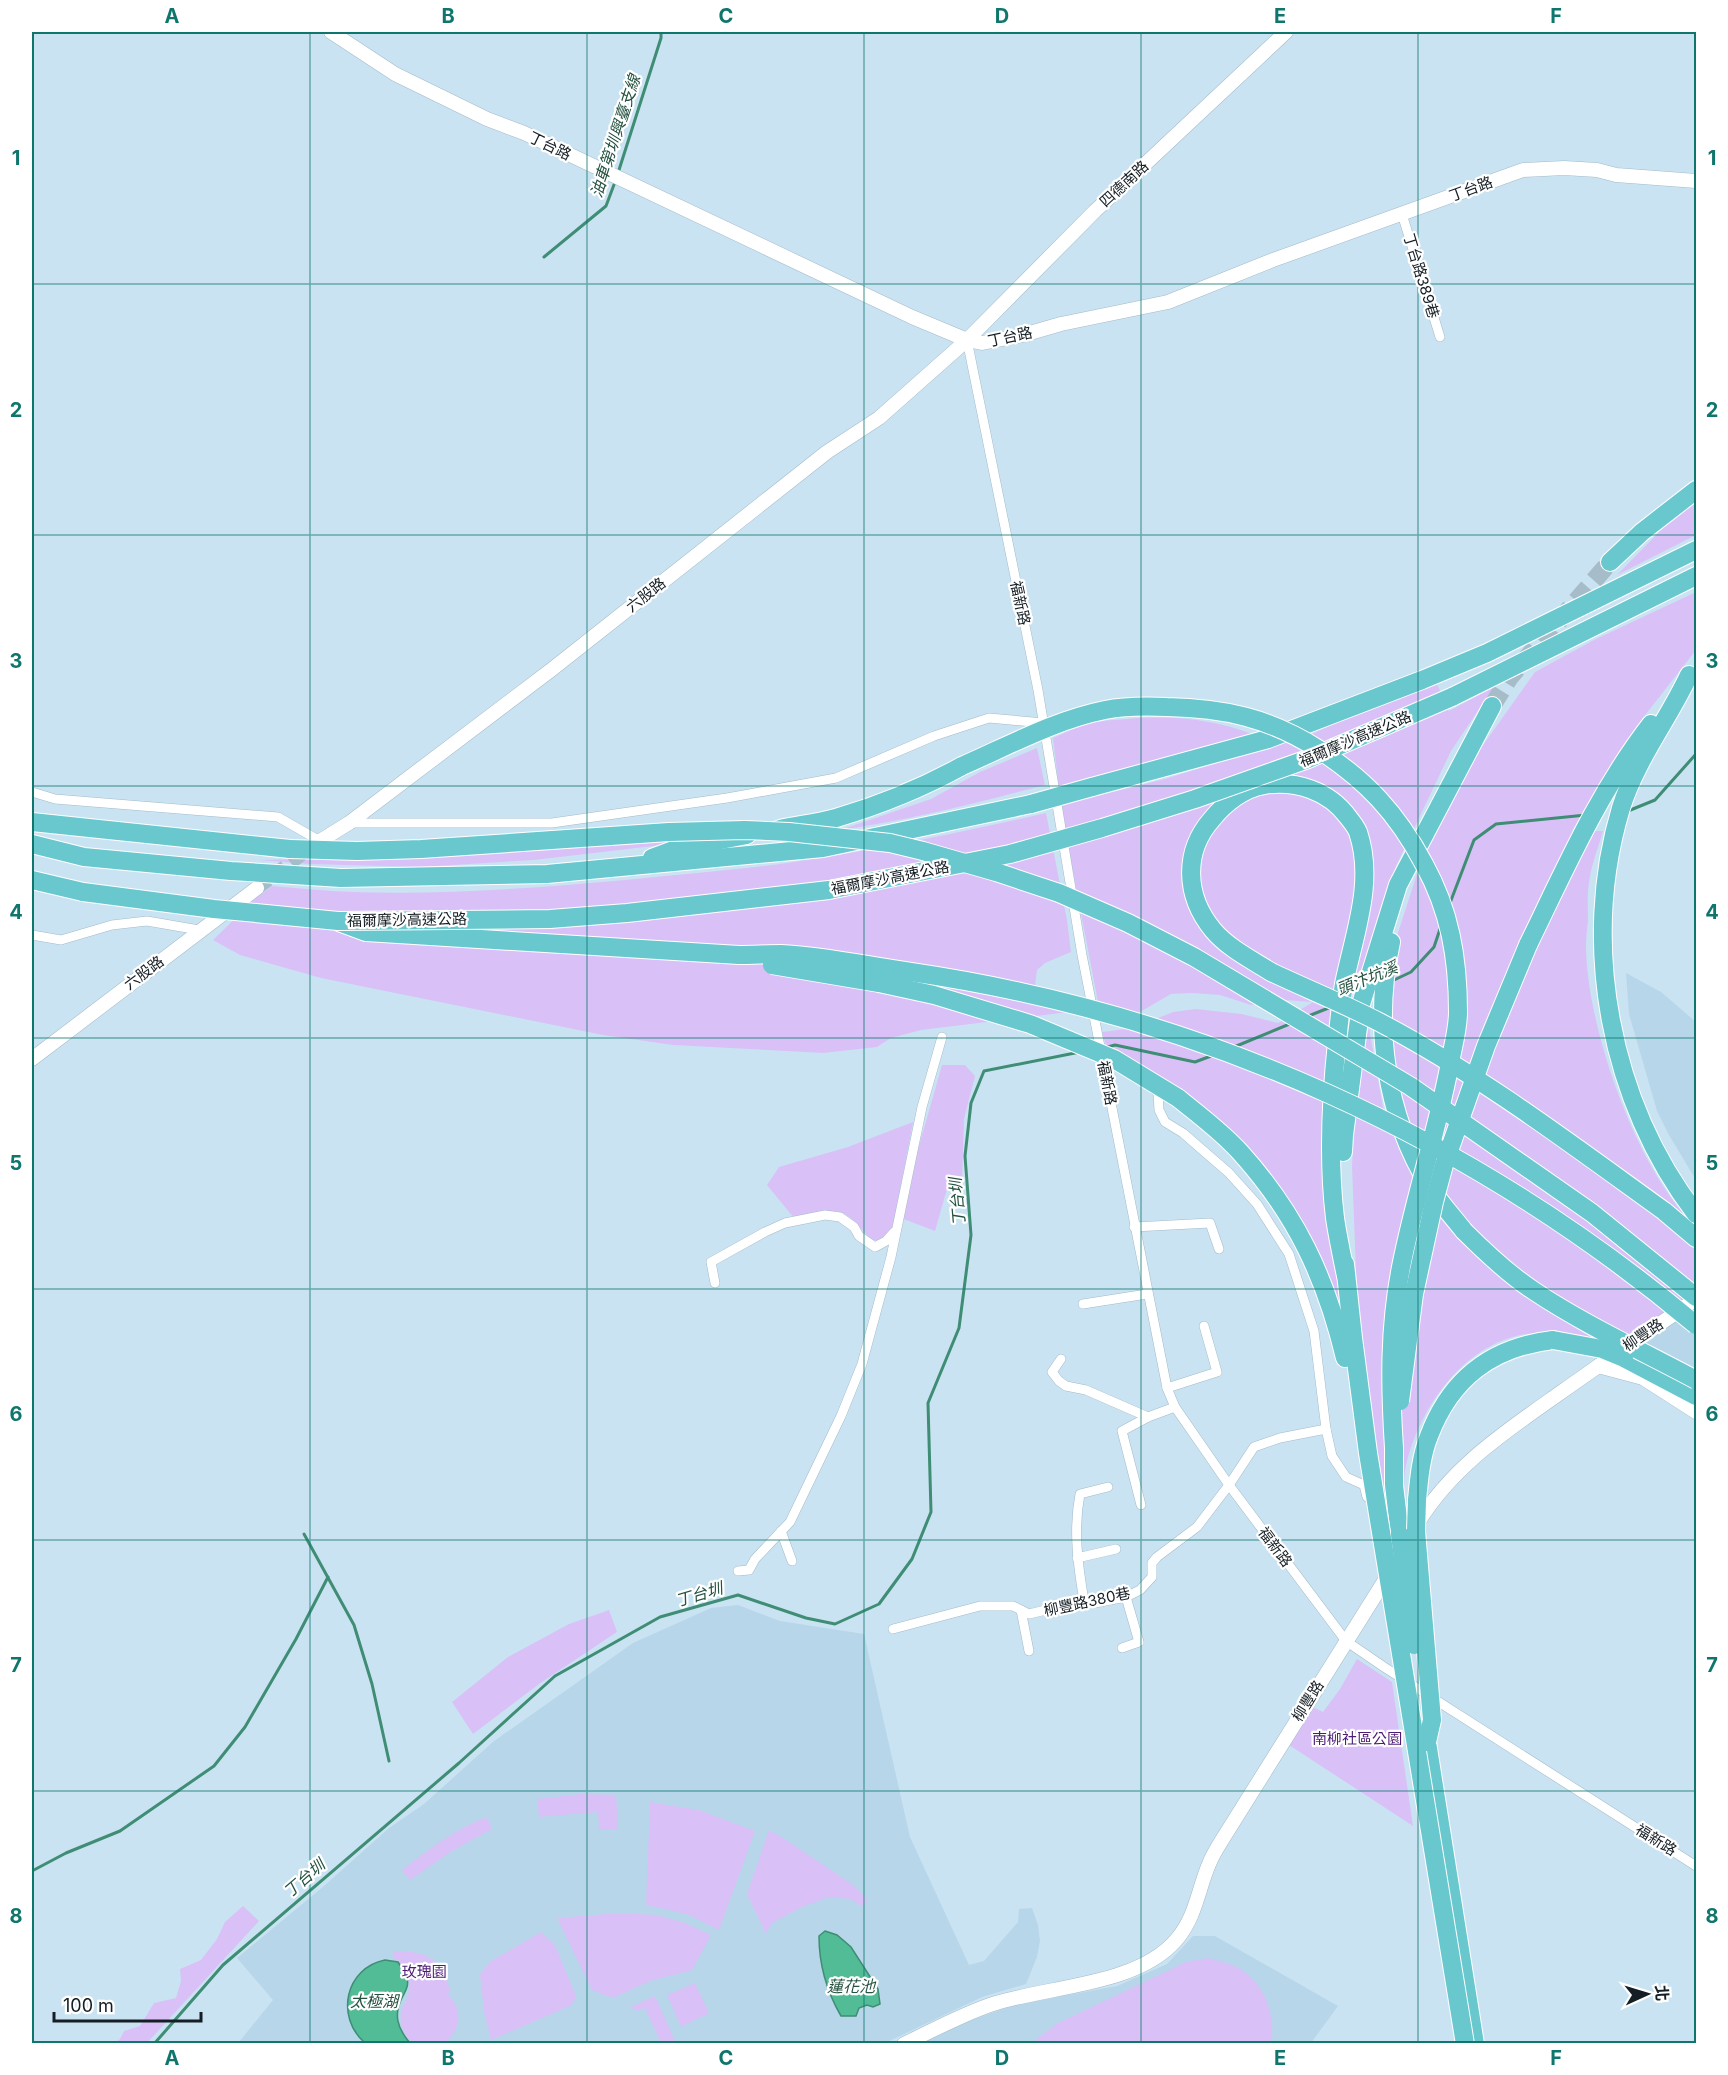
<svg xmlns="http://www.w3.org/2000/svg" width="1728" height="2075" font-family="Inter,'Noto Sans TC',sans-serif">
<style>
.built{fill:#b7d6ea}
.green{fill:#d9c1f7}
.water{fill:#51bc96;stroke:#3f8d74;stroke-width:1.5}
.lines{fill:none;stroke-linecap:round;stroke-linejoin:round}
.stream{stroke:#3f8d74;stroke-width:3}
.secondary-tunnel{stroke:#a6bcc9;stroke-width:14;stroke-dasharray:14 7;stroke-linecap:butt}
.highway-tunnel{stroke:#a6bcc9;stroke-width:18;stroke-dasharray:18 9;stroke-linecap:butt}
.street-casing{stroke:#a3bbca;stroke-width:10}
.secondary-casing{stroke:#a3bbca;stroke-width:15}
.highway-casing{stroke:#fff;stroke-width:20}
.street{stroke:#fff;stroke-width:9}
.secondary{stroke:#fff;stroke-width:14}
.highway{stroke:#68c8ce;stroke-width:18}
.highway-bridge-casing{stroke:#fff;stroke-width:20;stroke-linecap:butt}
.highway-bridge{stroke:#68c8ce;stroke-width:18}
.grid{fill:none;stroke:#0f766e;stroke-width:1.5;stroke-opacity:0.55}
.labels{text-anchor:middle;stroke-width:4.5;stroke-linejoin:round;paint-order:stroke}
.street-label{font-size:15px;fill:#151e24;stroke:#fff}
.park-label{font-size:15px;fill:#4d1c75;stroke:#fff}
.water-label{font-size:16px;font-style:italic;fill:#255241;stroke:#fff}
.neatline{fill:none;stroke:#0f766e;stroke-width:2}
.grid-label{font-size:20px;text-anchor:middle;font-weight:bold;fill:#0f766e}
</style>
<rect width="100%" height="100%" fill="#cae3f2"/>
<g class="built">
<path d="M1626 973 1661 992 1696 1022V1180L1669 1135 1657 1111 1629 1014Z"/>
<path d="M1696 1307V1410L1614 1365Z"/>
<path d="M738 1605 780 1621 864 1634 910 1837 969 1965 984 1961 1018 1922 1019 1909 1032 1908 1038 1925 1040 1941 1037 1957 1026 1984 982 1997 883 2044 239 2042 273 2000 237 1958 324 1886 389 1828 424 1804 494 1741 633 1643 711 1608Z"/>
<path d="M1193 1936H1215L1338 2006 1311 2043 920 2044 971 2020 1015 2005 1117 1986 1167 1964Z"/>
</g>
<g class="green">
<path d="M1696 500V535L1617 575 1664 527Z"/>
<path d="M1696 592V650L1646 714 1624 745 1572 831H1603C1598 848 1591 866 1589 883 1587 895 1588 908 1588 920 1587 929 1586 938 1586 947 1587 1028 1637 1172 1696 1226V1291L1629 1336 1616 1349C1595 1344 1569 1334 1548 1333 1473 1329 1418 1404 1405 1471 1402 1489 1407 1511 1409 1530L1383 1562 1368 1483 1382 1479 1364 1360 1356 1272 1352 1166 1356 1095 1364 1045 1369 1028 1384 1113 1396 1140 1439 1208 1491 1245 1468 1222 1447 1195 1419 1152 1399 1091 1390 1034 1395 942 1426 846 1483 745 1535 672 1594 640Z"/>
<path d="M1437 684 1449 711 1494 687 1451 751 1396 866 1361 973 1340 1110 1332 1033 1326 1059 1323 1120 1344 1326 1258 1165 1108 1052 1102 1032 1134 1028 1173 1012 1196 1009 1242 1014 1278 1023 1313 1002 1285 1000 1251 1005 1220 995 1192 993 1171 994 1133 1016 1102 1023 1062 814 1053 738C1065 733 1078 726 1091 723 1104 720 1116 720 1128 719 1173 715 1213 719 1255 735L1088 798 1165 779 1314 733 1340 721Z"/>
<path d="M1037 748 1045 785C977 803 910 820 840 830L931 799 980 772Z"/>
<path d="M1046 813 1067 920 1071 952 1045 963 1037 970 1033 1002 1077 1011 921 1030 891 1038 877 1047 823 1053 673 1045 603 1035 321 978 240 955 213 940 256 898 272 886C299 888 326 891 353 892 444 895 535 888 625 880 690 873 755 869 819 858 895 846 971 830 1046 813Z"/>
<path d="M704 836 662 845 534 860 421 867 309 864 259 860 398 857Z"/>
<path d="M942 1065H965L975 1076 964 1119 962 1185 947 1189 935 1231 901 1218 909 1181Z"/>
<path d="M913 1122 893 1226 884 1239 872 1241C840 1203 841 1209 794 1218L767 1185 779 1167 848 1147Z"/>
<path d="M609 1610 617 1632 539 1684 473 1734 452 1702 508 1657 569 1624Z"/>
<path d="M1357 1659 1392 1682 1413 1826 1289 1745 1311 1706 1323 1712 1340 1689Z"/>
<path d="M581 1794 616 1795 618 1829 599 1830 598 1812 539 1817 537 1799Z"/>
<path d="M650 1802 699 1810 755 1831 719 1930 687 1914 646 1905Z"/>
<path d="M487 1817 492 1829 452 1851 410 1880 402 1870C429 1849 455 1829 487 1817Z"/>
<path d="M769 1830 780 1836 853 1885 868 1900 861 1906 851 1899 829 1897 802 1907 772 1923 766 1934 747 1894Z"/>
<path d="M243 1906 259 1921 147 2043H115L120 2039 124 2031 140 2026 154 2003 176 1998 181 1981 180 1969 201 1960 217 1939 225 1922Z"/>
<path d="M619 1913 657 1915 685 1923 711 1935 692 1970 650 1981 613 1998 592 1990 557 1918Z"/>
<path d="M541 1932 555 1945 576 1996 572 2005 491 2040 484 2011 480 1974 491 1961Z"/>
<path d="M393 1951C428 1950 443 1960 451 1994H447C464 2009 461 2029 445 2043 437 2044 424 2046 416 2043 404 2040 399 2023 401 2012 402 2007 405 2003 407 1999 412 1984 408 1965 393 1958Z"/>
<path d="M1208 1958C1219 1961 1230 1963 1240 1969 1264 1982 1277 2018 1271 2043H1035L1038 2038 1058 2023 1186 1962Z"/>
<path d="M695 1983 709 2013 681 2027 667 1995Z"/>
<path d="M655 1996 676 2043H661L645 2008 637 2011 630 2007Z"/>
</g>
<g class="water">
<path d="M825 1931 837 1935 851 1947 878 1989 880 2004 873 2007 867 2005 859 2008 856 2016H841C827 1992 819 1964 819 1936Z"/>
<path d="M385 1960 398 1962C401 1967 406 1972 407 1978 409 1985 406 1990 403 1996 393 2014 397 2028 410 2043H365C335 2017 345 1968 385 1960Z"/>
</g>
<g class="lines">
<g class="stream">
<path d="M618 173 661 38V32"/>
<path d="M544 257 606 206 615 182"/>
<path d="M1628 811 1655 800 1696 754"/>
<path d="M1450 903 1474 840 1496 824 1586 815"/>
<path d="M1392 981 1411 972 1434 947 1441 926"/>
<path d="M1306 1017 1331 1007"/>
<path d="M1234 1047 1292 1023"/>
<path d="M1104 1048 1115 1045 1195 1062 1211 1056"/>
<path d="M304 1534 354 1625 372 1684 389 1761"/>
<path d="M32 1871 66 1853 120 1831 214 1766 245 1727 296 1639 328 1577"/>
<path d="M154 2044 223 1965 459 1763 555 1676 660 1617 738 1595 806 1618 835 1624 879 1604 912 1559 931 1512 928 1403 959 1328 971 1235 965 1156 971 1103 984 1071 1080 1052"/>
</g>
<path class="secondary-tunnel" d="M257 888 310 848"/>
<path class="highway-tunnel" d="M1492 706 1510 677 1610 562"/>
<g class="street-casing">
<g id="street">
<path d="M1402 214 1440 337"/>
<path d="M967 340 1038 690 1082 955 1167 1388 1175 1407 1229 1485 1346 1641 1384 1667 1696 1866"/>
<path d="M32 792 55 799 278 817 320 841"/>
<path d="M349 823H552L727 798 836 778 934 736 989 718 1044 723"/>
<path d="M32 935 61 940 112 925 147 921 199 930"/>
<path d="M1154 1089 1158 1093 1159 1110 1165 1122 1183 1133 1229 1173 1257 1204 1289 1254 1314 1331 1326 1429"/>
<path d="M1134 1227 1210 1223 1219 1249"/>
<path d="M715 1283 711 1262 765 1232 785 1223 825 1215 840 1217 854 1227 859 1236 875 1247 886 1241 894 1232"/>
<path d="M1083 1304 1147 1294"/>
<path d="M1061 1359 1052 1372 1059 1381 1066 1386 1086 1390 1148 1417"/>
<path d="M1167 1388 1217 1372 1204 1326"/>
<path d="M1141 1505 1122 1431 1148 1417 1175 1407"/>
<path d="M781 1531 792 1561"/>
<path d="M1077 1558 1116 1549"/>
<path d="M738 1571 749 1570 755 1559 790 1522 841 1416 862 1364 891 1257 922 1107 942 1037"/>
<path d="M1084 1601C1078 1566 1073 1530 1080 1494L1108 1487"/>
<path d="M1021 1610 1029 1651"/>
<path d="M893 1629 980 1606H1013L1029 1614 1084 1601 1095 1603 1126 1597 1140 1590 1152 1577V1563L1157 1557 1197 1527 1229 1485 1254 1447 1280 1438 1326 1429 1332 1456 1346 1477 1364 1485 1367 1497"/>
<path d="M1122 1648 1139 1642 1126 1597"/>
</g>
</g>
<g class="secondary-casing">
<g id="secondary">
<path d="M331 32 395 74 487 119 524 133 912 317 967 340 982 343 1023 335 1061 324 1168 302 1273 260 1523 170 1564 168 1597 170 1616 175 1696 181"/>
<path d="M320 841 349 823 551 670 827 452 879 418 967 340 1095 211 1286 32"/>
<path d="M32 1059 257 888"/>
<path d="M1598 1366 1643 1378 1696 1412"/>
<path d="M1416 1526C1450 1468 1506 1431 1560 1393 1605 1361 1651 1330 1696 1299"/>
<path d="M904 2044C934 2030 964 2013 996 2003 1051 1986 1139 1985 1177 1939 1196 1916 1198 1890 1209 1864 1212 1856 1217 1848 1222 1840L1390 1572"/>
</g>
</g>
<g class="highway-casing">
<g id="highway">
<path d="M1610 562 1642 532 1696 490"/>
<path d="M1689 675C1668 720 1636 760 1621 808 1580 944 1610 1102 1696 1214"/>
<path d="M1452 697 1696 576"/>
<path d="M1092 787 1268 739 1422 680 1487 653 1696 550"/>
<path d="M32 822 290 849"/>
<path d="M780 829C799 825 818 823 836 818 880 805 922 788 962 766"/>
<path d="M32 844 84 857 231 871 341 878 547 874 823 848 1031 804"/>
<path d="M652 858 679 848 747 835"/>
<path d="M32 880 83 892"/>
<path d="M339 922 366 932 739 955"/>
<path d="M1391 942C1373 1024 1385 1115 1430 1187 1440 1203 1453 1217 1464 1231"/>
<path d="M1528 945C1565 869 1599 791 1651 724"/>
<path d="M1271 972C1252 960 1228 948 1213 930 1185 896 1183 852 1212 819 1225 803 1244 788 1264 785 1296 780 1329 791 1348 817 1352 822 1356 827 1358 832 1375 882 1354 934 1344 984 1341 1003 1339 1023 1337 1042 1331 1099 1328 1161 1335 1218 1338 1238 1342 1257 1346 1276"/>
<path d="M1178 1098C1199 1115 1222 1132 1240 1152 1296 1214 1326 1278 1345 1358"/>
<path d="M1343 1152 1344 1135 1361 1004 1398 885 1492 706"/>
<path d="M1664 1211 1696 1238"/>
<path d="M1345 1264 1353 1338 1368 1453"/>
<path d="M1624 1358 1696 1396"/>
<path d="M1394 1448V1485L1400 1535"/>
<path d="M1417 1500C1419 1479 1421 1456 1429 1436 1451 1378 1492 1347 1553 1340"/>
<path d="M1427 1742 1475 2044"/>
</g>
</g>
<use href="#street" class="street"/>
<use href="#secondary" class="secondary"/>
<use href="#highway" class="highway"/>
<g class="highway-bridge-casing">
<g id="highway-bridge">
<path d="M962 766C1008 746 1055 720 1105 710 1125 706 1146 706 1167 707 1224 708 1269 718 1318 749 1366 780 1397 813 1424 864 1450 911 1458 958 1458 1012 1458 1031 1452 1049 1449 1068 1436 1135 1414 1200 1401 1267 1389 1329 1390 1385 1394 1448"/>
<path d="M1031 804 1092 787"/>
<path d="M290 849 357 851 421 849 669 832 745 830 789 832 890 843 923 851 996 872 1059 893 1128 923 1194 957 1410 1086 1592 1213 1696 1297"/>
<path d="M83 892 214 909 338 921 550 919 627 913 829 890 1010 854 1102 828 1195 799 1308 759 1452 697"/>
<path d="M739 955C753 955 767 954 781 954 825 956 868 966 911 972 1203 1015 1470 1136 1696 1325"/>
<path d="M772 965 879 983 934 995 1030 1024 1114 1059 1178 1098"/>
<path d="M1271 972C1307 989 1344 1004 1379 1022 1480 1075 1571 1144 1664 1211"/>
<path d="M1464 1231C1486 1253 1508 1274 1534 1291 1585 1325 1642 1351 1696 1380"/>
<path d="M1553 1340 1602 1349 1624 1358"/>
<path d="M1400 1401 1414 1294 1434 1202 1444 1165 1486 1046 1528 945"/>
<path d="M1368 1453 1465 2044"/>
<path d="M1417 1500 1416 1531 1432 1720 1427 1742"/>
<path d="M1400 1535 1414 1645"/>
</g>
</g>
<use href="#highway-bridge" class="highway-bridge"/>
</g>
<path class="grid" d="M310 32V2044M587 32V2044M864 32V2044M1141 32V2044M1418 32V2044M32 284H1696M32 535H1696M32 786H1696M32 1038H1696M32 1289H1696M32 1540H1696M32 1791H1696"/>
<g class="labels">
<g class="street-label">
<text transform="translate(550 146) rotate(26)" y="5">丁台路</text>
<text transform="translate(1124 184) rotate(-43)" y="5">四德南路</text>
<text transform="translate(1471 189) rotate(-20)" y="5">丁台路</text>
<text transform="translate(1421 276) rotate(73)" y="5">丁台路389巷</text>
<text transform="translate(1010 337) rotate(-12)" y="5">丁台路</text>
<text transform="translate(646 595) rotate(-38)" y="5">六股路</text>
<text transform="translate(1020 603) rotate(78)" y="5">福新路</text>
<text transform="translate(1355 739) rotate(-23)" y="5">福爾摩沙高速公路</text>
<text transform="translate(890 878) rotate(-11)" y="5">福爾摩沙高速公路</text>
<text transform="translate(407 920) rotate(-1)" y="5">福爾摩沙高速公路</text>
<text transform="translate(144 973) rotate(-37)" y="5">六股路</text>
<text transform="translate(1107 1083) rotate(79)" y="5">福新路</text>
<text transform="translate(1643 1335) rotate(-34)" y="5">柳豐路</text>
<text transform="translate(1275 1547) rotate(53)" y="5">福新路</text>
<text transform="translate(1087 1602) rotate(-12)" y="5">柳豐路380巷</text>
<text transform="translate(1308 1701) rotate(-58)" y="5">柳豐路</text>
<text transform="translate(1656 1840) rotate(32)" y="5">福新路</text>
</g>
<g class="park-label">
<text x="1357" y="1744">南柳社區公園</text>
<text x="424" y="1977">玫瑰園</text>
</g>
<g class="water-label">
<text transform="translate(615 136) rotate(-72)" y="6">油車第圳興臺支線</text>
<text transform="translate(1367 978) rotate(-22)" y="6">頭汴坑溪</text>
<text transform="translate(957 1202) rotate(-95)" y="6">丁台圳</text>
<text transform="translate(699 1594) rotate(-16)" y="6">丁台圳</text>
<text transform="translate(304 1878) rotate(-41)" y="6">丁台圳</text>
<text x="851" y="1992">蓮花池</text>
<text x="374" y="2007">太極湖</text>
</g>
</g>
<rect width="1728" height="2075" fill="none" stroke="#ffffff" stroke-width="66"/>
<g transform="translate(1647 1994) rotate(86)" stroke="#ffffff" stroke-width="4.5" paint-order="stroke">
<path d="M0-4.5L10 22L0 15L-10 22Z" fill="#151e24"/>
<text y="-9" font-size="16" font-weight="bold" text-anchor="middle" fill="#151e24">北</text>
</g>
<path d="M54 2012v9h147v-9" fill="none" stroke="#151e24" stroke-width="3"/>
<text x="63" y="2012" font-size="18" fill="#151e24" stroke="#ffffff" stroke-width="4.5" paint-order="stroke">100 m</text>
<rect x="33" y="33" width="1662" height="2009" class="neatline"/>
<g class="grid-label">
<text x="172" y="23">A</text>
<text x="448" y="23">B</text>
<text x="726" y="23">C</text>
<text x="1002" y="23">D</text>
<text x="1280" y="23">E</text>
<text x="1556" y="23">F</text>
<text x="16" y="165">1</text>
<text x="1712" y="165">1</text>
<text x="16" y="417">2</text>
<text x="1712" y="417">2</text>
<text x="16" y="668">3</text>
<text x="1712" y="668">3</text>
<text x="16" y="919">4</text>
<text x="1712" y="919">4</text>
<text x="16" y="1170">5</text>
<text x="1712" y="1170">5</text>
<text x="16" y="1421">6</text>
<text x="1712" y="1421">6</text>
<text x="16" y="1672">7</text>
<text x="1712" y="1672">7</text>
<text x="16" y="1923">8</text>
<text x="1712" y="1923">8</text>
<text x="172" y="2065">A</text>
<text x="448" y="2065">B</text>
<text x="726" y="2065">C</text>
<text x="1002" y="2065">D</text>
<text x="1280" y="2065">E</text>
<text x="1556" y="2065">F</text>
</g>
</svg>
